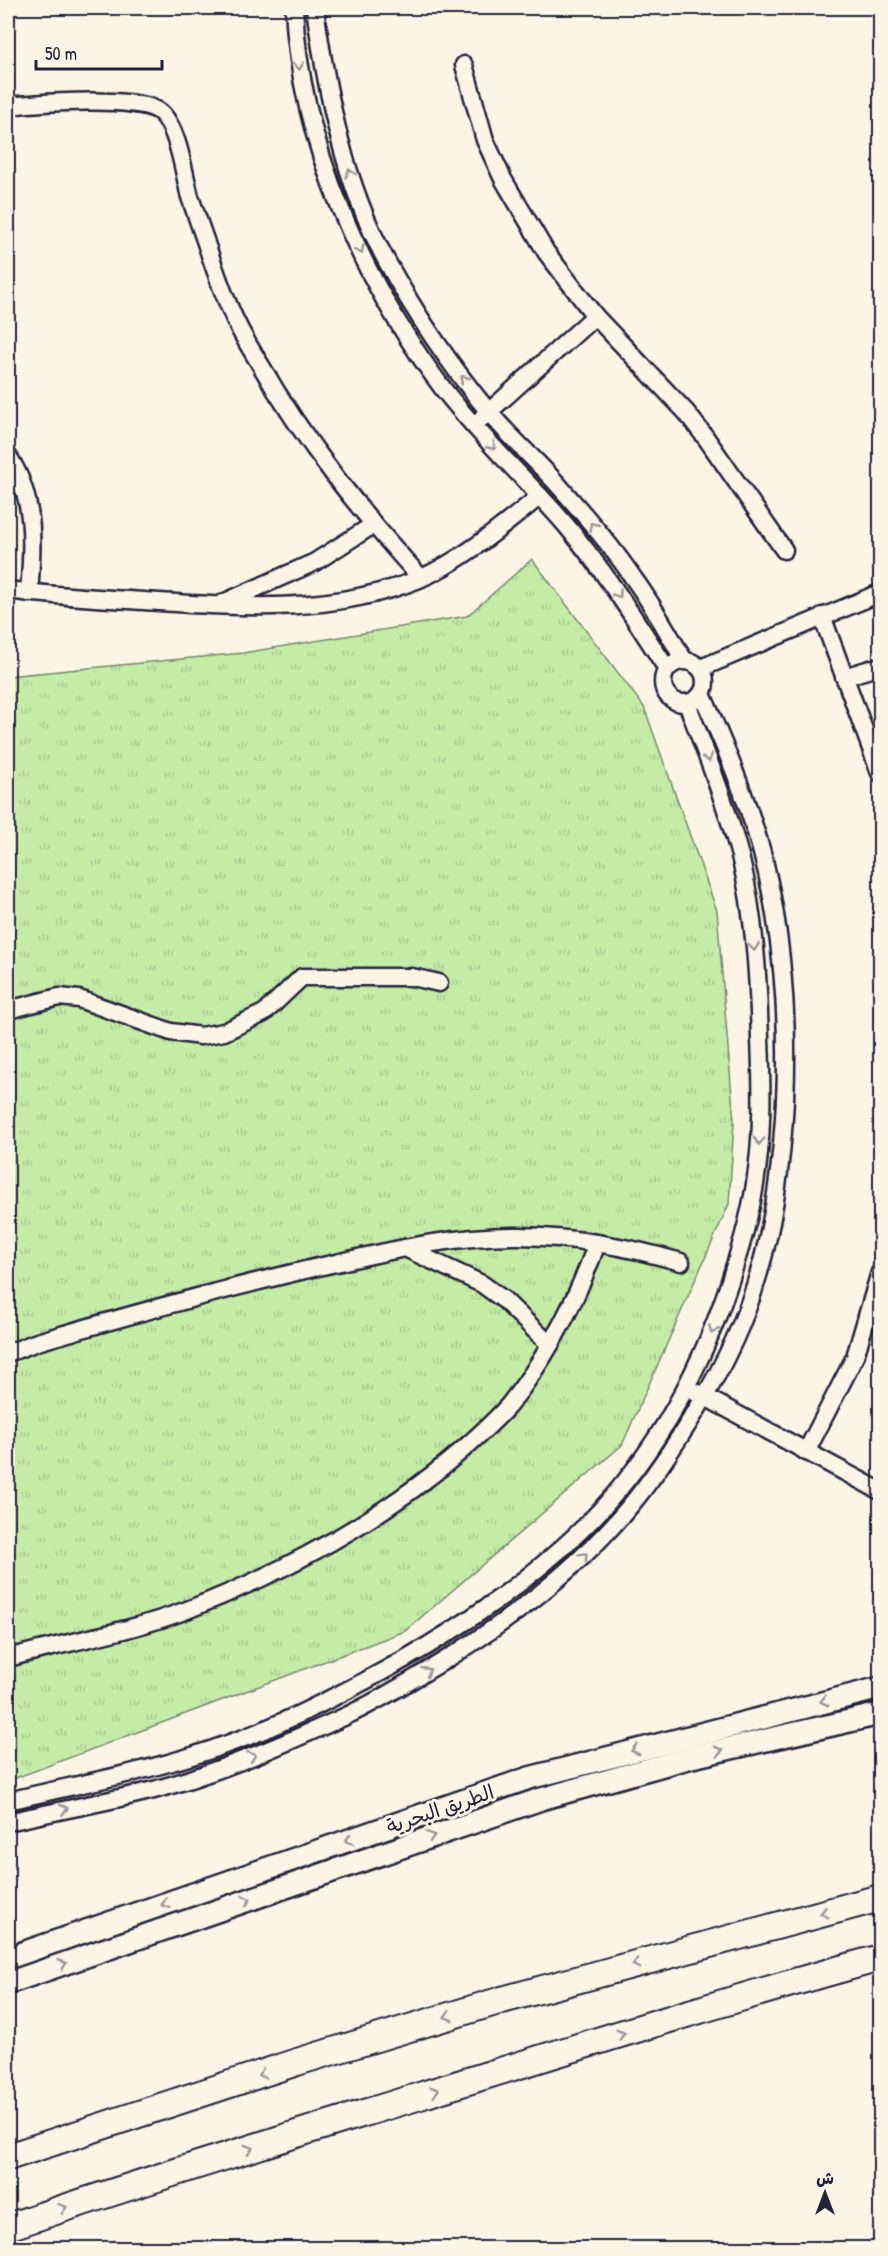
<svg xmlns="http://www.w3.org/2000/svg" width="888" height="2256" font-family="'Patrick Hand','Playpen Sans Arabic',sans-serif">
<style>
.grass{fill:url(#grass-tufts);stroke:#748771;stroke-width:1.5}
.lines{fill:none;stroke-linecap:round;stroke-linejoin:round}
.minor-casing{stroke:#22223b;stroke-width:21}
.major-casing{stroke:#22223b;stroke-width:26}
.highway-casing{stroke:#22223b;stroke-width:30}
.minor{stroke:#fcf5e5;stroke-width:16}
.major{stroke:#fcf5e5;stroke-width:21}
.highway{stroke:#fcf5e5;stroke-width:26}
.oneway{stroke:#9a9698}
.labels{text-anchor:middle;stroke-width:6;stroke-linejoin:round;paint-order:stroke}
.street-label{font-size:20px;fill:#22223b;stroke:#fcf5e5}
</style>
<defs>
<pattern id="grass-tufts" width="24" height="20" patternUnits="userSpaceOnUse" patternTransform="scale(1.5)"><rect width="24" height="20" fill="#c5eca7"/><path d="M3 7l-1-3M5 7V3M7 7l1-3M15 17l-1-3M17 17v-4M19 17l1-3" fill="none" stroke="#a9ca91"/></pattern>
</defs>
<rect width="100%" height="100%" fill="#fcf5e5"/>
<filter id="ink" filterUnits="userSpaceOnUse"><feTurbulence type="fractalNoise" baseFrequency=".0167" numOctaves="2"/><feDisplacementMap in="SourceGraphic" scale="12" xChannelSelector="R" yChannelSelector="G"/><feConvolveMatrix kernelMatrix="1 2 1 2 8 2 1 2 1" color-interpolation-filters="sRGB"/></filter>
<g filter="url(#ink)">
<path class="grass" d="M532 559 644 707 717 911 734 1122 729 1204 622 1445 405 1631 8 1781V676L243 653 467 616Z"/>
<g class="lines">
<g class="minor-casing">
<g id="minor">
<path d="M294 8C300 143 363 283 444 390 481 438 526 479 565 524 604 570 635 619 667 669"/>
<path d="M315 8C327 94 344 183 386 260 415 313 450 365 488 411 512 440 542 465 566 494 590 521 614 549 634 579 653 605 668 633 684 660"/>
<path d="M464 65 485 140 503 179 546 252 595 316 686 412 706 438 784 550"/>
<path d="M8 106C36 103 140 95 160 112 178 127 184 174 190 197 195 211 200 226 205 240 213 264 221 289 232 313 239 330 250 348 260 364 305 443 360 511 421 578"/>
<path d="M482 418 595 316"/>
<path d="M8 456C36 498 33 545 29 593"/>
<path d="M8 590C53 596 99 598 144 601 237 607 331 615 419 579 462 561 504 525 540 496"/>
<path d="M223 603 315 562 373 525"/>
<path d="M822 616 880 773"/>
<circle cx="684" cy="682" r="21"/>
<path d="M701 668 880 593"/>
<path d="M844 677 880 666"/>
<path d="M8 1010 59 997 79 999 171 1032 201 1036 224 1032 264 1013 302 977H412L439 983"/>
<path d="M405 1248 482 1284 504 1300 550 1345"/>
<path d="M8 1353 37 1342C136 1313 236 1285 336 1263 397 1249 457 1235 520 1236 574 1237 629 1247 681 1262"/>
<path d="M696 1392 880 1491"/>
<path d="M806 1452 855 1357 880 1272"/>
<path d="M8 1658C67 1642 129 1632 187 1610 284 1572 381 1520 460 1452 477 1437 494 1422 509 1405 548 1356 576 1302 597 1243"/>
<path d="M8 1801C82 1783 159 1770 230 1743 276 1727 320 1704 363 1682 439 1642 514 1594 577 1534 650 1465 699 1375 730 1281 740 1249 750 1217 755 1184 763 1136 762 1087 760 1039 758 978 755 915 740 856 726 804 706 753 687 703"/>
<path d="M8 1822C56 1811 106 1802 154 1790 220 1772 284 1744 346 1716 372 1704 397 1689 422 1674 499 1629 573 1575 630 1506 656 1475 677 1442 698 1408 722 1368 744 1325 757 1279 775 1221 782 1161 785 1100 789 1020 782 926 761 849 746 796 724 744 702 694"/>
</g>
</g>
<g class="major-casing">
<g id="major">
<path d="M8 1958 529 1778 880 1688"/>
<path d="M8 1983 541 1799 692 1757 880 1714"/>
</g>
</g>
<g class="highway-casing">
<g id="highway">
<path d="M8 2157 297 2062 502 2000 880 1898"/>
<path d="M8 2227C145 2180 284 2138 423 2095 575 2048 727 2000 880 1958"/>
</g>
</g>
<use href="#minor" class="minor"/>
<use href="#major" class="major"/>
<use href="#highway" class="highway"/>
</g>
<defs><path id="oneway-chevron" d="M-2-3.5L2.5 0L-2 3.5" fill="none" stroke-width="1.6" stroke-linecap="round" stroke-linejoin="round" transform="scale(1.5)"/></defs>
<g class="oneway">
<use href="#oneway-chevron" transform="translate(299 66) rotate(81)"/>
<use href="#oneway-chevron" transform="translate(350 173) rotate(-107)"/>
<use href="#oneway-chevron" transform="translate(360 250) rotate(63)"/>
<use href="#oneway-chevron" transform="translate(464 379) rotate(-127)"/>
<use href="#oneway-chevron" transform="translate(492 446) rotate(48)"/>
<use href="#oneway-chevron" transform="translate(593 526) rotate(-129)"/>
<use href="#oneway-chevron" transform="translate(618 594) rotate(56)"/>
<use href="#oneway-chevron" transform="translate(708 758) rotate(70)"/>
<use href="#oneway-chevron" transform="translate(754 947) rotate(84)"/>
<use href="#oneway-chevron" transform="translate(759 1141) rotate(94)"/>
<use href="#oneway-chevron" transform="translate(713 1330) rotate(111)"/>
<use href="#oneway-chevron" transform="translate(584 1556) rotate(-45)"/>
<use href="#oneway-chevron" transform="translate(427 1671) rotate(-31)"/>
<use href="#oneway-chevron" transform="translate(824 1701) rotate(165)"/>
<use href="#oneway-chevron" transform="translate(635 1750) rotate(165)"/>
<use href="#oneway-chevron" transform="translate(719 1751) rotate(-13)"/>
<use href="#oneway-chevron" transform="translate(252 1756) rotate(-21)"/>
<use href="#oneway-chevron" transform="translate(64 1809) rotate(-13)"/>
<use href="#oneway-chevron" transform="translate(431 1836) rotate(-19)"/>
<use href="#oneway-chevron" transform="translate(349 1840) rotate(161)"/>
<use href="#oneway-chevron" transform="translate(247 1900) rotate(-19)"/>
<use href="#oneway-chevron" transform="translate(165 1904) rotate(161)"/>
<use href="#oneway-chevron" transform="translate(824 1913) rotate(165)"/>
<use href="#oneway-chevron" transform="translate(63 1964) rotate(-19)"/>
<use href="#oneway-chevron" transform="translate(636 1964) rotate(165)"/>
<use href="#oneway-chevron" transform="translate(448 2016) rotate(163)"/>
<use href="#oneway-chevron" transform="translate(621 2034) rotate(-17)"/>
<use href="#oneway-chevron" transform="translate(262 2074) rotate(162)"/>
<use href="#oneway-chevron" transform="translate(435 2091) rotate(-17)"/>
<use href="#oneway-chevron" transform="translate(249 2149) rotate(-17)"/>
<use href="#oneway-chevron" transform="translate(63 2208) rotate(-19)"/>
</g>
</g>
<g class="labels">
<g class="street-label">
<text transform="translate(440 1809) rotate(-19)" y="7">الطريق البحرية</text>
</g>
</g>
<rect width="888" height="2256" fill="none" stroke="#fcf5e5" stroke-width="30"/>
<rect x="15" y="15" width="858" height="2226" fill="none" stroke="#22223b" stroke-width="2" filter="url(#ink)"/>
<g transform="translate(825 2193)" stroke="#fcf5e5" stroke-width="4.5" paint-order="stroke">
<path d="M0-4.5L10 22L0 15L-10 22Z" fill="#22223b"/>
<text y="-9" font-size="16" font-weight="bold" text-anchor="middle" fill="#22223b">ش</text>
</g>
<path d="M36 60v9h126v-9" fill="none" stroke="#22223b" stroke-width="3"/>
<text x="45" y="60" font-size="18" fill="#22223b" stroke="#fcf5e5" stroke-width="4.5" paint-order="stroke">50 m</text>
</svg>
